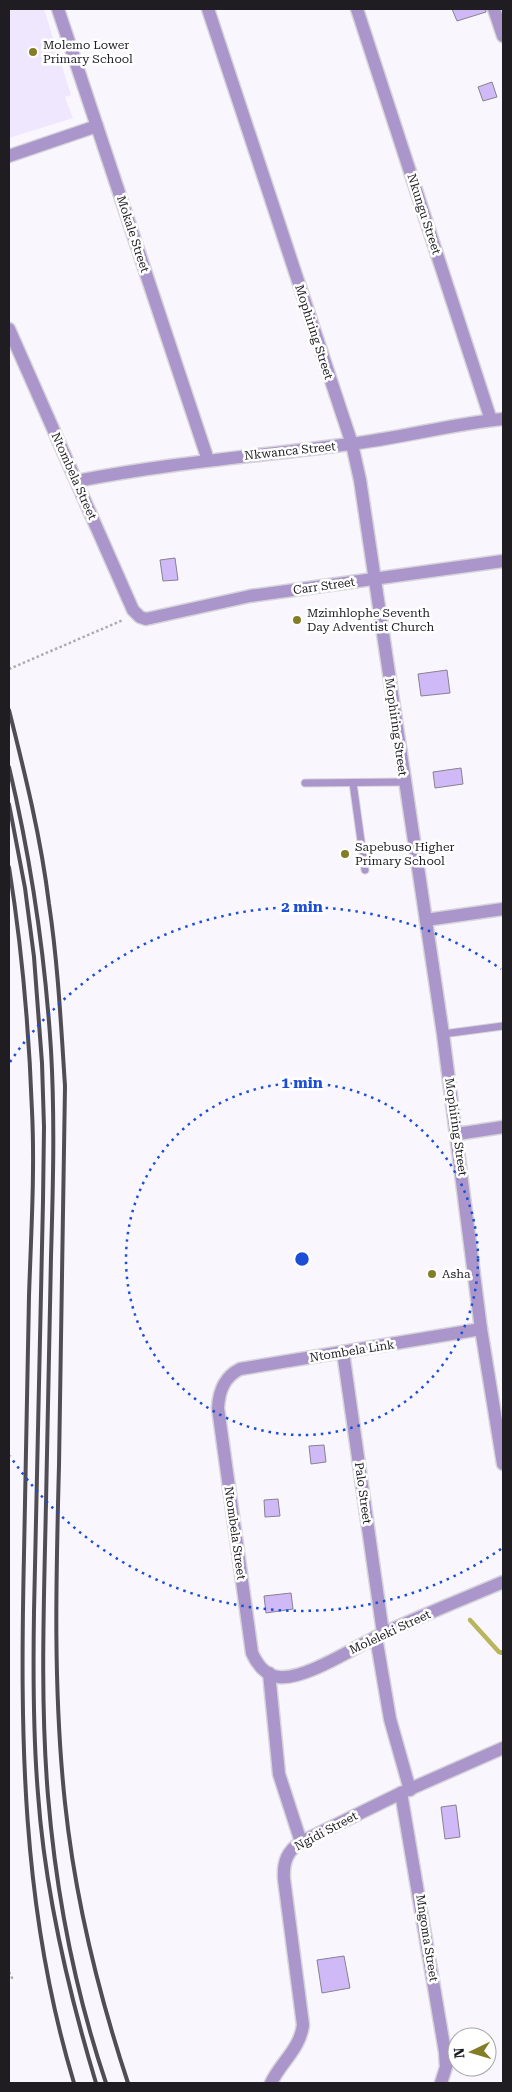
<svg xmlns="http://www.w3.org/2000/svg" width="512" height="2092" font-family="'Roboto Serif',serif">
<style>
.built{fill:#efe7fd}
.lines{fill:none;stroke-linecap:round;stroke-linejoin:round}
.stream{stroke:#b9b55c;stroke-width:4.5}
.building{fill:#d0b9f7;stroke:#87828f}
.lane-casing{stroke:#d6d4da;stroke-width:9}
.street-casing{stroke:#d6d4da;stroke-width:15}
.path{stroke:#aeacb1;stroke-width:2.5;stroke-dasharray:2.5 2.5;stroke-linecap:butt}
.lane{stroke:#aa96ca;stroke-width:7}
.street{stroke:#aa96ca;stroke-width:12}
.rail{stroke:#504e54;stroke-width:4}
.ring{fill:none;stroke:#1d4ed8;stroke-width:2.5;stroke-dasharray:2.5 5}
.poi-dot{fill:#837e25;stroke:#fff;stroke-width:2}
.labels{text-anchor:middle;stroke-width:5;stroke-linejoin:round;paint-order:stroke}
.poi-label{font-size:12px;fill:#1f1d22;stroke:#fff;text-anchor:start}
.street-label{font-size:12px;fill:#1f1d22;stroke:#fff}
.centre{fill:#1d4ed8;stroke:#fff;stroke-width:2.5}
.ring-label{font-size:15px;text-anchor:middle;font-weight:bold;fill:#1d4ed8;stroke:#fff;stroke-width:5;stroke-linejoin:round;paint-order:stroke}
</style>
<rect width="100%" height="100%" fill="#f9f7fd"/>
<path class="built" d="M9 9H44L71 95 65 97 73 118 9 138Z"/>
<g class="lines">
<path class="stream" d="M470 1620 499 1652 503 1653"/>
</g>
<g class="building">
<path d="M452 9H486V12L457 21Z"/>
<path d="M492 82 497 97 483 101 478 87Z"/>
<path d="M175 558 178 580 163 581 160 560Z"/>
<path d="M447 670 450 693 421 696 418 674Z"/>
<path d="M461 768 463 784 435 788 433 772Z"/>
<path d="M324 1445 326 1462 311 1464 309 1446Z"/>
<path d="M278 1499 280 1516 265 1517 264 1500Z"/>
<path d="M291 1593 293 1609 266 1613 264 1596Z"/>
<path d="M456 1805 460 1837 445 1839 441 1807Z"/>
<path d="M344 1956 350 1988 322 1993 317 1960Z"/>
</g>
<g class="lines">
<g class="lane-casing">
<g id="lane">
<path d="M305 783 404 782"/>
<path d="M353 783 365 870"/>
<path d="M443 1034 503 1026"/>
</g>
</g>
<g class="street-casing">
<g id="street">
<path d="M58 9 208 460"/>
<path d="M208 9 352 444 360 480 443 1034 481 1329 503 1464"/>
<path d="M357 9 491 420"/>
<path d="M494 9 503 36"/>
<path d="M9 156 97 126"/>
<path d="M9 329 133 610 140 617 146 619 250 596 503 561"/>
<path d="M77 481C167 463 259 456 350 444 401 438 452 424 503 419"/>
<path d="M426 920 503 909"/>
<path d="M457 1134 503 1127"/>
<path d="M481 1329 240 1369C224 1377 219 1391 218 1408L252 1653C257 1664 266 1676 279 1677 306 1680 358 1645 384 1633 423 1615 463 1599 503 1582"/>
<path d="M343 1352 383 1633"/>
<path d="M376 1637 390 1719 410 1790"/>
<path d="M269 1673 279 1774 301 1842"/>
<path d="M401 1793 445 2052 446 2067 441 2083"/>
<path d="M271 2083C281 2062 300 2049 303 2025L284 1879C283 1862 287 1851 301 1842L401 1793 503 1748"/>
</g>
</g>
<g class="path">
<path d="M9 669 123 620"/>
<path d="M9 1972 12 1978 9 1980"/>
</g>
<use href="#lane" class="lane"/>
<use href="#street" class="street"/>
<g class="rail">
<path d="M9 710C25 774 41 838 49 904 58 964 61 1025 65 1086 64 1212 62 1338 59 1465 56 1578 53 1690 65 1803 75 1898 98 1992 128 2083"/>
<path d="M9 767C31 860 45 955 51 1050 55 1119 53 1188 51 1257 49 1339 48 1421 46 1503 44 1601 40 1699 48 1796 56 1893 75 1991 106 2083"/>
<path d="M9 804 25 888 34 957 42 1063 44 1127 43 1201 34 1612C33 1673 33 1734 38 1794 45 1892 68 1990 96 2083"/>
<path d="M9 867C22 948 29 1029 32 1111 35 1172 31 1234 29 1296 28 1382 26 1468 24 1554 20 1735 21 1907 74 2083"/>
</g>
</g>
<g class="ring">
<circle cx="302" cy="1259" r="176"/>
<path d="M501 1549A352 352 0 0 1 10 1456M10 1062A352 352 0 0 1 501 969"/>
</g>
<g class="poi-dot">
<circle cx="33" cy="52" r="5"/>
<circle cx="297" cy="620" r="5"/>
<circle cx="345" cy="854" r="5"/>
<circle cx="432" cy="1274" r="5"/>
</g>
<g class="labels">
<g class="poi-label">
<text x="43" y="49">Molemo Lower<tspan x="43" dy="14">Primary School</tspan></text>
<text x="307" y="617">Mzimhlophe Seventh<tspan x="307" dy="14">Day Adventist Church</tspan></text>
<text x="355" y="851">Sapebuso Higher<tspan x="355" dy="14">Primary School</tspan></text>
<text x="442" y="1278">Asha</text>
</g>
<g class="street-label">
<text transform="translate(424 214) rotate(72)" y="4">Nkungu Street</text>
<text transform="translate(133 234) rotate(72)" y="4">Mokale Street</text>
<text transform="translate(314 332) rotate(72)" y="4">Mophiring Street</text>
<text transform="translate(290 451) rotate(-6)" y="4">Nkwanca Street</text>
<text transform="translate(74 476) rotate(66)" y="4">Ntombela Street</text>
<text transform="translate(324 586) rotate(-8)" y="4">Carr Street</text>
<text transform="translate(396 727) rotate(82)" y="4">Mophiring Street</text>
<text transform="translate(456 1127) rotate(82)" y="4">Mophiring Street</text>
<text transform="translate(352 1351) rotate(-9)" y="4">Ntombela Link</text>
<text transform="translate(363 1493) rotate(82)" y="4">Palo Street</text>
<text transform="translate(235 1533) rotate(82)" y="4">Ntombela Street</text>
<text transform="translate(390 1632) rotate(-25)" y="4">Moleleki Street</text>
<text transform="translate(326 1831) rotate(-28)" y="4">Ngidi Street</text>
<text transform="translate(427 1938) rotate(81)" y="4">Mngoma Street</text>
</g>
</g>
<circle cx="302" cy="1259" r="8" class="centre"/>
<g class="ring-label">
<text x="302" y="912">2 min</text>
<text x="302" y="1088">1 min</text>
</g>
<rect width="512" height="2092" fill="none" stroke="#1f1d22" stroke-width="20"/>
<g transform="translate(472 2052) rotate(265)"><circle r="24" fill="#ffffff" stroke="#a5a5a7"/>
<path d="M0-4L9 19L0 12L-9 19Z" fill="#837e25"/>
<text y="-8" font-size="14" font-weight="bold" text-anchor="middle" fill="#1f1d22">N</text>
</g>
</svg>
